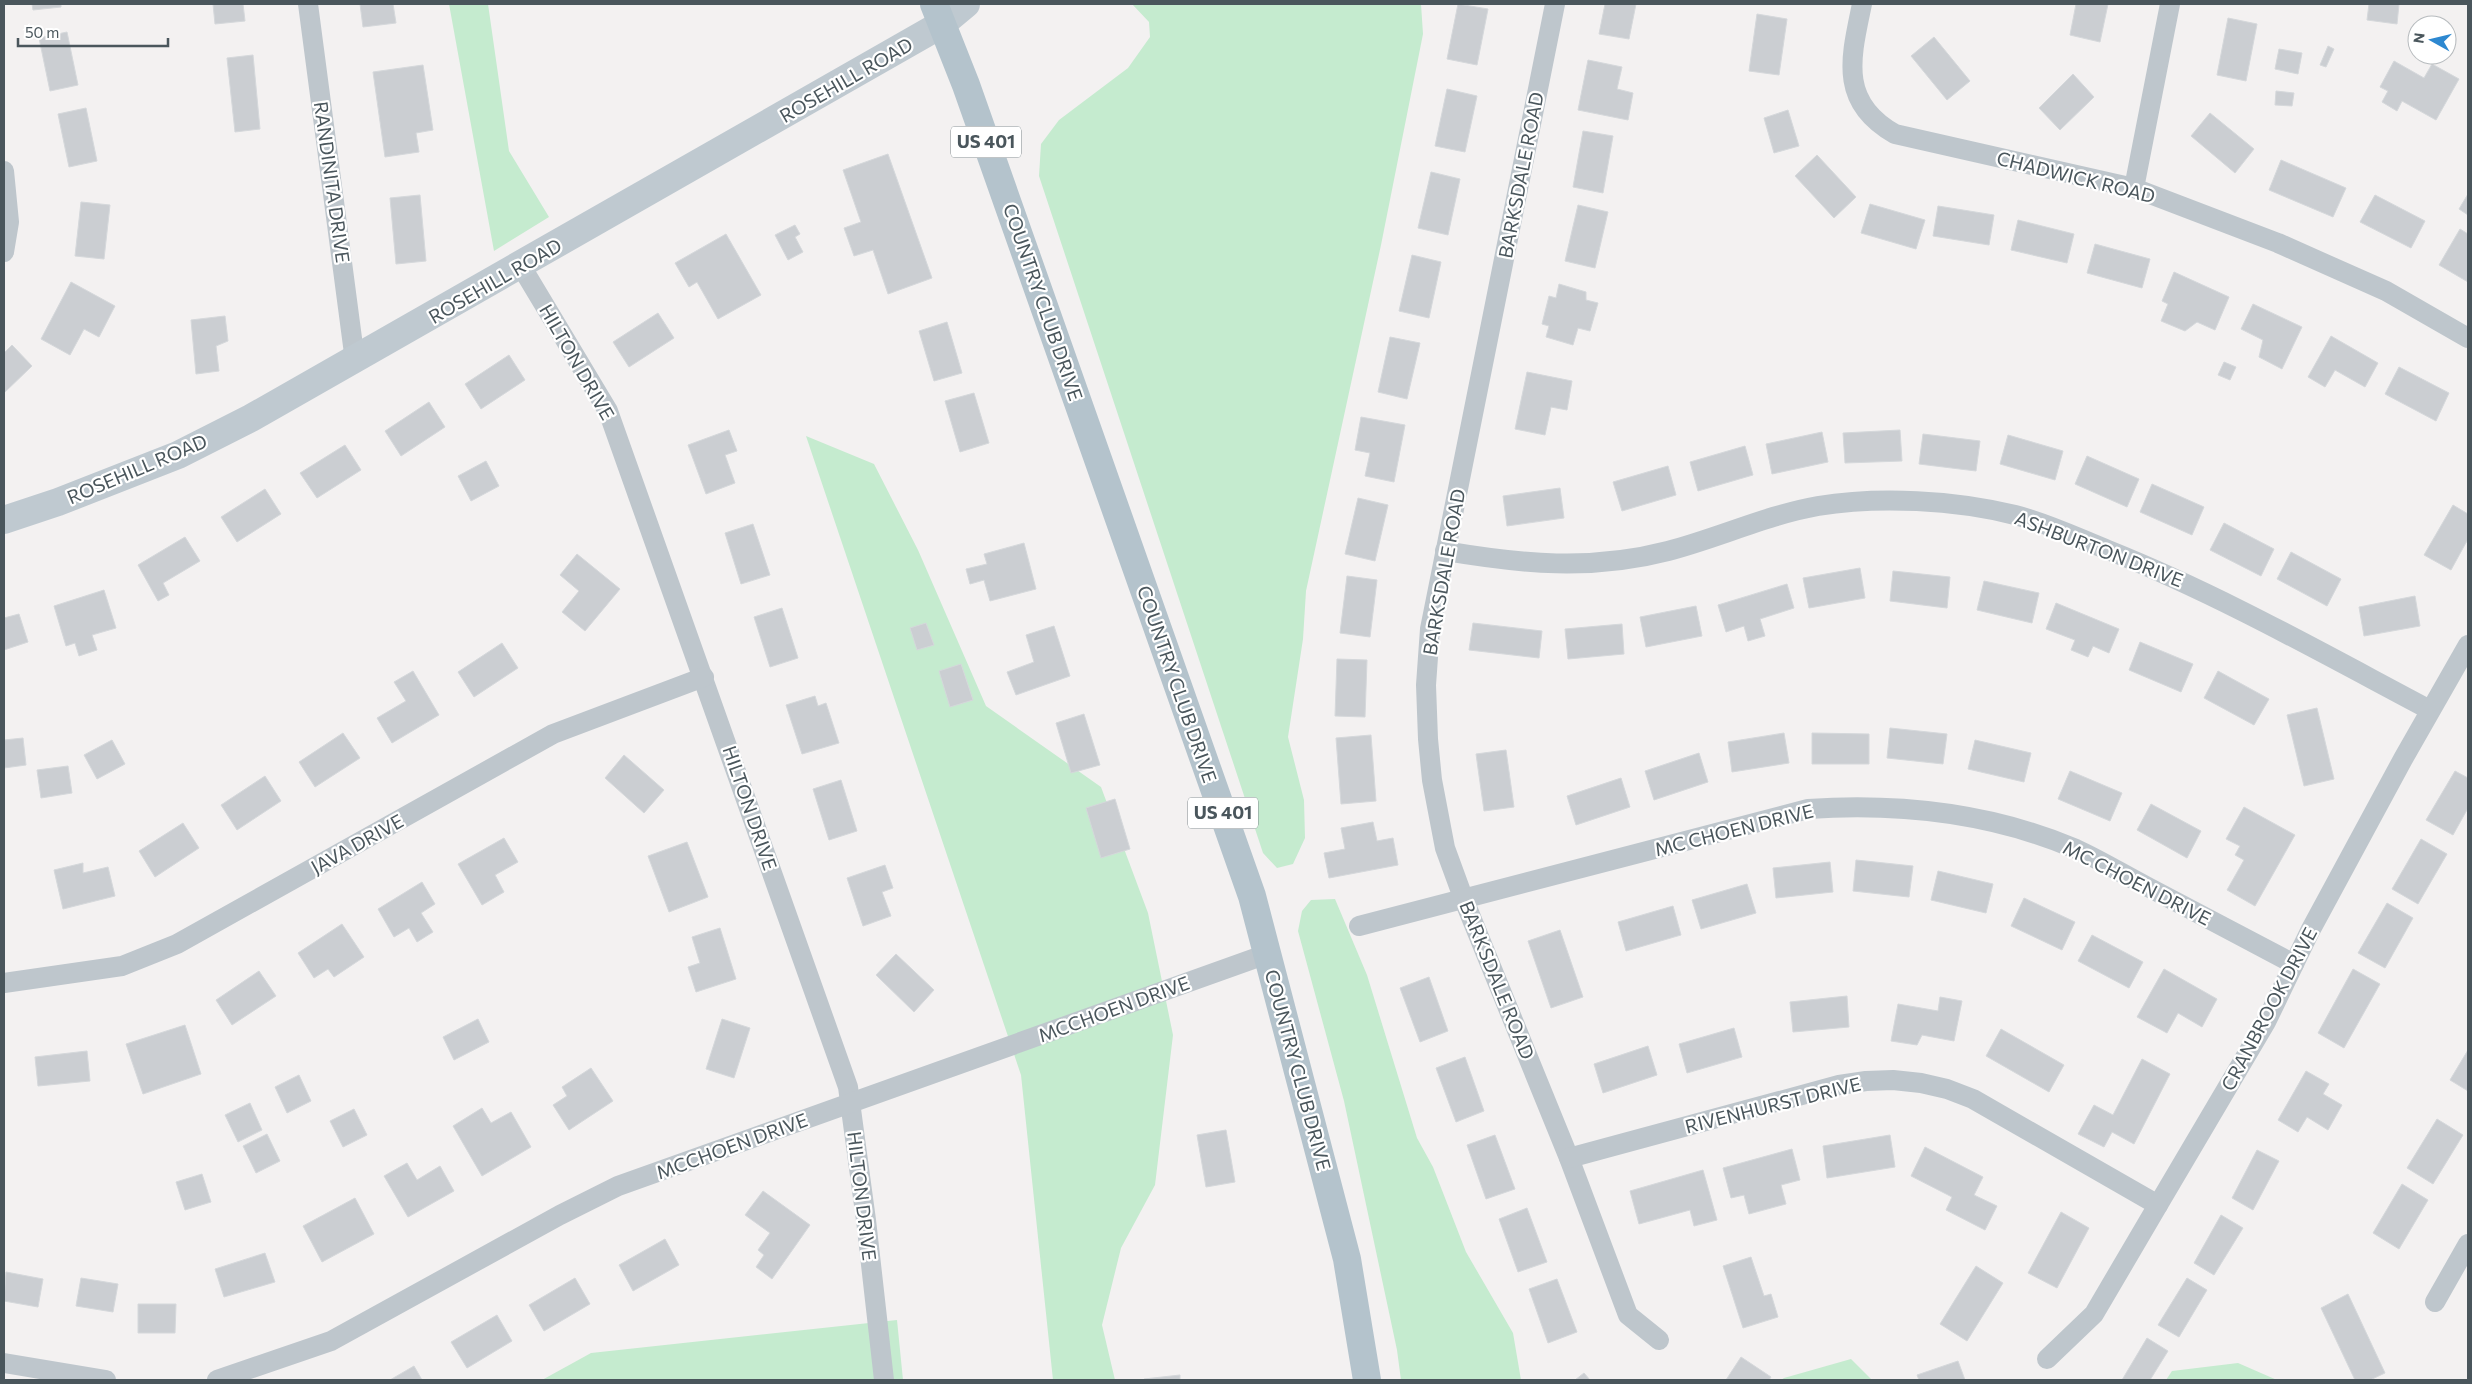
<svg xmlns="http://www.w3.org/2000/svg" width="2472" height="1384" font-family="Commissioner,sans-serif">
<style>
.green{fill:#c5ebcf}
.building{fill:#cbced2;stroke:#d5d8db}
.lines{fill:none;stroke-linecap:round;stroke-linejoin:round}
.minor{stroke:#bec6cc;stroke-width:20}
.secondary{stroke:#bfc9d0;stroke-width:28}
.primary{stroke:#b4c3cc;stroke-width:28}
.labels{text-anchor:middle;stroke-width:4.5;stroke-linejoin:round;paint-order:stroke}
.shield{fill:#fff;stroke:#80898d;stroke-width:1}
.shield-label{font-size:18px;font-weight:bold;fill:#4a565c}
.street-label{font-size:19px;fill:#4a565c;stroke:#fff}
</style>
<rect width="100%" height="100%" fill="#f3f1f1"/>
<g class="green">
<path d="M449 4H488L509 151 549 217 494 251Z"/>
<path d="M1132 4H1421L1423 34 1381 245 1306 591 1303 639 1288 737 1304 800 1305 838 1293 864 1277 868 1263 853 1039 176 1041 144 1059 120 1128 68 1150 37 1149 22Z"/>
<path d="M806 436 874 464 918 550 986 706 1101 787 1148 913 1173 1035 1155 1185 1121 1248 1102 1325 1115 1380H1053L1021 1075Z"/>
<path d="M1335 899 1367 975 1417 1138 1433 1167 1466 1252 1513 1333 1521 1380H1401L1397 1350 1344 1101 1298 931 1302 911 1311 900Z"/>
<path d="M897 1320 903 1380H542L591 1353Z"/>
<path d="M1851 1359 1872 1380H1781L1784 1378Z"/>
<path d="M2238 1363 2277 1380H2166L2172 1371Z"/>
</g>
<g class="building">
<path d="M32 4H61V7L33 10Z"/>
<path d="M213 4H243L245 21 215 24Z"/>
<path d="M360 4H393L396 23 363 27Z"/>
<path d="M1458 4 1488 9 1477 65 1447 59Z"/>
<path d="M1605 4H1636L1629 39 1599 34Z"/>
<path d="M2076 4H2108L2100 42 2070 35Z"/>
<path d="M2369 4H2399L2397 24 2367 20Z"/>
<path d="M1757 14 1787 19 1779 75 1749 71Z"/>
<path d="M2228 18 2257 24 2246 81 2217 75Z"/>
<path d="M67 32 78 85 50 91 39 38Z"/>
<path d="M1934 37 1970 81 1947 100 1911 56Z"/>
<path d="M2328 46 2334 49 2326 67 2320 65Z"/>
<path d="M2279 49 2302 53 2298 74 2275 69Z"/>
<path d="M253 55 260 129 235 132 227 58Z"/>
<path d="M1588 60 1622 67 1617 89 1633 93 1628 120 1578 110Z"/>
<path d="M2394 61 2424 78 2432 64 2459 79 2436 120 2402 101 2397 111 2382 102 2388 91 2380 87Z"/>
<path d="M423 65 433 130 416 133 419 152 385 157 373 72Z"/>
<path d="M2073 74 2094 97 2060 130 2039 108Z"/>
<path d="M1447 89 1477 96 1465 152 1435 146Z"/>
<path d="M2276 91 2294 93 2292 106 2275 105Z"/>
<path d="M86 108 97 161 69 167 58 114Z"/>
<path d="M1788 110 1799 146 1774 153 1764 118Z"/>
<path d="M2210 113 2254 149 2235 173 2191 136Z"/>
<path d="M1583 131 1613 136 1603 193 1573 187Z"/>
<path d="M888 154 932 278 888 294 873 250 854 256 844 228 861 222 843 170Z"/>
<path d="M1817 155 1856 197 1834 218 1795 176Z"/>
<path d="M2281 160 2346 188 2333 217 2269 190Z"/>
<path d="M1431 172 1460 179 1448 235 1418 228Z"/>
<path d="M2468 194V215L2459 209Z"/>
<path d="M420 195 426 261 396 264 390 198Z"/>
<path d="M2375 195 2425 221 2411 248 2360 222Z"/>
<path d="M81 202 110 205 104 259 75 256Z"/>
<path d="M1870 204 1925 220 1916 249 1861 233Z"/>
<path d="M1578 205 1608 212 1595 268 1565 261Z"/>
<path d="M1938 206 1994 215 1989 245 1933 236Z"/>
<path d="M2018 220 2074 234 2067 263 2011 250Z"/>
<path d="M795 225 800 234 795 237 803 252 788 260 775 235Z"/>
<path d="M2460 229 2468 234V282L2439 265Z"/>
<path d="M726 234 761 295 718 319 697 282 689 287 675 263Z"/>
<path d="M2095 244 2150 259 2142 288 2087 273Z"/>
<path d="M1412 255 1441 262 1429 318 1399 311Z"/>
<path d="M2174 272 2229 297 2215 330 2197 322 2185 331 2161 321 2168 304 2162 301Z"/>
<path d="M71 282 115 306 99 337 84 329 70 355 41 339Z"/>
<path d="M1559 284 1586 292V300L1598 303 1590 331 1578 328 1573 345 1546 337 1549 326 1542 324 1549 296 1556 298Z"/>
<path d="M2253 304 2302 327 2282 369 2259 357 2263 340 2241 329Z"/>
<path d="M658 313 674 338 629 367 613 342Z"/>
<path d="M225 316 228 341 216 346 219 371 196 374 191 320Z"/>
<path d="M947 322 962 373 934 381 919 331Z"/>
<path d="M2331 336 2378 363 2365 387 2335 370 2325 387 2308 377Z"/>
<path d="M1390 337 1420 343 1407 399 1378 392Z"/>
<path d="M12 345 32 366 4 393V353Z"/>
<path d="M509 355 525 380 481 409 465 384Z"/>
<path d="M2224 362 2236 367 2230 380 2218 375Z"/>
<path d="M2399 367 2449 393 2436 421 2385 394Z"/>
<path d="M1527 372 1572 381 1567 410 1551 407 1545 435 1515 429Z"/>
<path d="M974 393 989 443 960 452 945 401Z"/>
<path d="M429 402 445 427 401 456 385 431Z"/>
<path d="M1361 417 1405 425 1394 482 1365 476 1370 453 1355 450Z"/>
<path d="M729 430 737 451 725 455 735 483 706 494 688 445Z"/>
<path d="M1900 430 1902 461 1845 463 1843 433Z"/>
<path d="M1822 432 1828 462 1772 474 1766 444Z"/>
<path d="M1923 434 1980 441 1976 471 1919 464Z"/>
<path d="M2008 435 2063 451 2055 480 2000 464Z"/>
<path d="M345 445 361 470 317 498 300 473Z"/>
<path d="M1745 446 1753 475 1698 491 1690 462Z"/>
<path d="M2087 456 2139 479 2127 507 2075 484Z"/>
<path d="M486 461 499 486 471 501 458 476Z"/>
<path d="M1668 466 1676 495 1622 511 1613 482Z"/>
<path d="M2152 484 2204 507 2192 535 2140 512Z"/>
<path d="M1560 488 1564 518 1507 526 1503 496Z"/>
<path d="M265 489 281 514 237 542 221 517Z"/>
<path d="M1358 498 1388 505 1375 561 1345 554Z"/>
<path d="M2453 505 2468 514V539L2451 570 2424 555Z"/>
<path d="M2224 523 2274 549 2261 576 2210 550Z"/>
<path d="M753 524 770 575 741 584 725 533Z"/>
<path d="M185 537 200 561 163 583 169 595 158 601 138 565Z"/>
<path d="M1024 543 1036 589 990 601 984 580 970 584 966 569 987 564 984 554Z"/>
<path d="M2291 552 2341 579 2327 606 2277 579Z"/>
<path d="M577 554 620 589 585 631 562 612 579 591 560 575Z"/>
<path d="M1860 568 1865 598 1809 608 1803 578Z"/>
<path d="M1893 571 1950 577 1947 608 1890 601Z"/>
<path d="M1347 576 1377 580 1370 637 1340 633Z"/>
<path d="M1984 581 2039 593 2032 623 1977 610Z"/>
<path d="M1787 584 1794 608 1760 619 1765 636 1748 641 1744 626 1726 632 1718 605Z"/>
<path d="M104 590 116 628 92 635 97 650 79 656 75 643 66 646 54 606Z"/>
<path d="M2415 596 2420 626 2364 636 2359 607Z"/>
<path d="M2056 603 2119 629 2109 653 2093 646 2088 657 2071 650 2075 640 2046 629Z"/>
<path d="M1696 606 1702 636 1646 647 1640 617Z"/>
<path d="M782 608 798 658 770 667 754 617Z"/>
<path d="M19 614 28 642 4 650V618Z"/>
<path d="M926 623 934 645 917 650 910 628Z"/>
<path d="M1473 623 1542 631 1539 658 1469 650Z"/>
<path d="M1622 624 1624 654 1568 659 1565 629Z"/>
<path d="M1054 626 1070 676 1016 695 1007 672 1034 662 1026 635Z"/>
<path d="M2140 642 2193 664 2181 692 2129 670Z"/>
<path d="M502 643 518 668 474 697 458 672Z"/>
<path d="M1337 659 1367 660 1365 717 1335 716Z"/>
<path d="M961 664 973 700 950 707 939 671Z"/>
<path d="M413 671 439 715 392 743 377 718 406 701 394 682Z"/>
<path d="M2218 671 2269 699 2254 725 2204 698Z"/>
<path d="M815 696 818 706 826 703 839 743 802 754 786 705Z"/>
<path d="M2317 708 2334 779 2304 786 2287 715Z"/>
<path d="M1084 714 1100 765 1071 773 1056 723Z"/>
<path d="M1890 728 1947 734 1943 764 1887 758Z"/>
<path d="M343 733 360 758 315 787 299 762Z"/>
<path d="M1784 733 1789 763 1732 772 1728 742Z"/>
<path d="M1812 733 1869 734V764H1812Z"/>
<path d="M1371 735 1376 801 1341 804 1336 738Z"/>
<path d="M23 738 26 765 4 768V740Z"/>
<path d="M112 740 125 764 97 779 84 755Z"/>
<path d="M1975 740 2031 753 2024 782 1968 769Z"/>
<path d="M1506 750 1514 807 1484 811 1476 754Z"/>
<path d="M1699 753 1708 782 1654 800 1645 771Z"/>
<path d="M624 755 664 790 644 813 605 778Z"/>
<path d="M68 766 72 793 41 798 37 770Z"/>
<path d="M2070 771 2122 793 2110 821 2058 799Z"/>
<path d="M2455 771 2468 778V808L2453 835 2426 820Z"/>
<path d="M265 776 281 801 237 830 221 805Z"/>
<path d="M1621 778 1630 807 1576 825 1567 796Z"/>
<path d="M841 780 857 831 829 840 813 789Z"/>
<path d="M1115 799 1130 849 1101 858 1086 808Z"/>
<path d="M2151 804 2201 831 2187 858 2137 830Z"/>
<path d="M2244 807 2295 835 2255 906 2227 890 2244 860 2235 855 2240 846 2226 839Z"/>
<path d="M1373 822 1377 841 1393 838 1398 865 1329 878 1324 853 1345 849 1341 828Z"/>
<path d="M183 823 199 848 155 877 139 851Z"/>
<path d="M504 838 518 862 495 875 504 892 482 905 458 864Z"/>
<path d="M2421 839 2447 854 2418 904 2392 889Z"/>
<path d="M687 842 708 897 669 912 648 856Z"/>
<path d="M1856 860 1913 866 1909 897 1853 891Z"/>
<path d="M1830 862 1833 892 1776 898 1773 868Z"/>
<path d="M83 863V873L108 867 115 896 63 909 54 870Z"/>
<path d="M885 865 893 888 882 892 891 916 863 926 847 878Z"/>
<path d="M1938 871 1993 884 1986 913 1931 900Z"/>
<path d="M422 882 435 904 421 913 433 932 417 942 409 928 394 937 378 909Z"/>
<path d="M1747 884 1756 913 1701 929 1692 900Z"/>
<path d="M2024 898 2075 922 2062 950 2011 926Z"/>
<path d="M2387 903 2413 918 2385 968 2358 953Z"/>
<path d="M1673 906 1681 935 1626 951 1618 922Z"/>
<path d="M342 924 364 957 334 977 328 969 314 978 298 953Z"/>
<path d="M720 928 736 979 696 992 688 967 700 963 692 937Z"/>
<path d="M1560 930 1583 997 1551 1008 1528 941Z"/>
<path d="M2092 935 2143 962 2129 988 2078 961Z"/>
<path d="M896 954 934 990 914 1012 876 975Z"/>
<path d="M2164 969 2217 999 2202 1027 2178 1013 2167 1033 2137 1017Z"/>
<path d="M2353 969 2380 984 2344 1048 2318 1033Z"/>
<path d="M259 971 276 996 232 1025 216 1000Z"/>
<path d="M1429 977 1448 1031 1420 1042 1400 988Z"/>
<path d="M1847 996 1849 1027 1793 1032 1790 1002Z"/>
<path d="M1940 997 1962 1001 1954 1041 1922 1035 1917 1045 1891 1041 1898 1004 1938 1011Z"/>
<path d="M478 1019 489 1042 454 1060 443 1037Z"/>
<path d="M722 1019 750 1028 734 1078 706 1069Z"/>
<path d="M185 1025 201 1074 143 1094 126 1044Z"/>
<path d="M1734 1028 1742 1057 1687 1073 1679 1044Z"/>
<path d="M2001 1029 2064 1065 2049 1092 1986 1056Z"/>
<path d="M1648 1046 1657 1075 1603 1093 1594 1064Z"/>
<path d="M2468 1050V1091L2450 1080Z"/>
<path d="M87 1051 90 1081 38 1086 35 1057Z"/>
<path d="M1465 1057 1484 1111 1456 1122 1436 1068Z"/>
<path d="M2142 1059 2170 1074 2134 1144 2112 1132 2104 1147 2078 1134 2094 1105 2113 1115Z"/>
<path d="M591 1068 613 1101 569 1130 553 1105 567 1096 562 1087Z"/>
<path d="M2306 1071 2329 1084 2323 1094 2342 1105 2328 1130 2307 1117 2298 1132 2278 1120Z"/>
<path d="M299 1075 311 1101 287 1113 275 1087Z"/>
<path d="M250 1103 262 1130 238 1142 225 1115Z"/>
<path d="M482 1108 491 1123 511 1112 531 1147 482 1176 453 1126Z"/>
<path d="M354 1109 367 1135 343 1147 330 1121Z"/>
<path d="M2437 1119 2463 1135 2433 1184 2407 1168Z"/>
<path d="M1226 1130 1235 1182 1206 1187 1197 1135Z"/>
<path d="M267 1134 280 1161 256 1173 243 1146Z"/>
<path d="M1495 1135 1515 1189 1486 1199 1467 1145Z"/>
<path d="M1890 1135 1895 1167 1827 1178 1823 1146Z"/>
<path d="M1925 1147 1983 1177 1974 1195 1997 1206 1985 1230 1946 1210 1952 1197 1911 1176Z"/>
<path d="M1792 1149 1800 1180 1781 1185 1786 1204 1749 1214 1744 1195 1731 1198 1723 1168Z"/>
<path d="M2257 1150 2279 1161 2253 1210 2232 1198Z"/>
<path d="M407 1163 417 1180 440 1166 454 1191 408 1217 384 1176Z"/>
<path d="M1703 1170 1717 1220 1694 1226 1690 1210 1639 1224 1630 1191Z"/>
<path d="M202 1174 211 1202 185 1210 176 1182Z"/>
<path d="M2402 1184 2428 1200 2399 1249 2373 1233Z"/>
<path d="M763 1191 810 1225 772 1279 756 1267 764 1255 758 1250 770 1233 745 1215Z"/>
<path d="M355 1198 374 1234 322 1262 303 1226Z"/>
<path d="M1527 1208 1547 1262 1518 1272 1499 1219Z"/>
<path d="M2061 1212 2089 1228 2057 1288 2028 1273Z"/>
<path d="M2221 1215 2243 1228 2214 1275 2194 1263Z"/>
<path d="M665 1239 679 1265 633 1291 619 1265Z"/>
<path d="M265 1253 275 1282 224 1297 215 1269Z"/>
<path d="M1751 1257 1764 1296 1771 1294 1778 1317 1743 1328 1723 1266Z"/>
<path d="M1976 1266 2003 1283 1967 1341 1940 1324Z"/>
<path d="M6 1272 43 1279 38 1307 4 1301Z"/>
<path d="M81 1278 118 1284 113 1312 76 1306Z"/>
<path d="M575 1278 590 1304 544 1331 529 1305Z"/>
<path d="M2187 1278 2207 1290 2179 1337 2158 1325Z"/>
<path d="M1557 1279 1577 1332 1548 1343 1529 1289Z"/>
<path d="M2348 1294 2385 1373 2370 1380H2355L2321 1308Z"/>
<path d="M138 1304H176L175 1333H138Z"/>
<path d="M497 1315 512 1341 467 1368 451 1342Z"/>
<path d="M2147 1338 2168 1351 2150 1380H2122Z"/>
<path d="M1741 1357 1771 1377 1769 1380H1726Z"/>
<path d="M1958 1361 1965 1380H1919L1917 1375Z"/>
<path d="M414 1366 422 1380H390Z"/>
<path d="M1584 1373 1590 1380H1575Z"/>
<path d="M1180 1375V1380H1144V1379Z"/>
</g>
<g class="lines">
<g class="minor">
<path d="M308 4 355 361"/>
<path d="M1555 4 1430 629 1426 685 1428 739 1432 780 1445 848 1464 900 1569 1158 1628 1315 1659 1340"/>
<path d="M1862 4C1851 57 1838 102 1895 134L2134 188 2278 243 2386 291 2468 338"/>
<path d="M4 171 9 222 4 252"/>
<path d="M2134 188 2170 4"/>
<path d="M521 266 608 411 848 1087 866 1220 884 1380"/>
<path d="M1445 551C1522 564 1591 571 1668 551 1718 538 1767 515 1818 506 1879 496 1955 500 2015 515 2047 523 2078 538 2108 550 2220 595 2324 654 2430 710"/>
<path d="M1359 926 1808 809C1898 803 1991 813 2076 849 2100 860 2123 874 2146 886 2195 912 2245 938 2294 964"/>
<path d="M4 983 122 966 177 944 553 734 704 677"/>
<path d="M1569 1158 1839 1085 1866 1081 1893 1080 1921 1083 1947 1089 1973 1099 2158 1205"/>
<path d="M2435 1302 2468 1244"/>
<path d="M2047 1359 2094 1314 2158 1205 2266 1022 2310 931 2403 759 2468 645"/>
<path d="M4 1363 106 1380"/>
<path d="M217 1380 331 1341 560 1215 618 1186 1267 954"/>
</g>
<path class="secondary" d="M4 520 58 502 178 455 251 418 942 24 966 4"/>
<path class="primary" d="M934 4 966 85 1252 896 1347 1259 1367 1380"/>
</g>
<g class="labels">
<g class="shield">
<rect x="951" y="126.5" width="70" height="31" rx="4"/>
<rect x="1188" y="797.5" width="70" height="31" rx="4"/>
</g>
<g class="shield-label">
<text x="986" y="148">US 401</text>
<text x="1223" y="819">US 401</text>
</g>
<g class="street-label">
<text transform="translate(846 80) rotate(-30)" y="7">ROSEHILL ROAD</text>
<text transform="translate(1521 175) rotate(-79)" y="7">BARKSDALE ROAD</text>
<text transform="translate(2076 177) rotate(14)" y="7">CHADWICK ROAD</text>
<text transform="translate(332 182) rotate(82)" y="7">RANDINITA DRIVE</text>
<text transform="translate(495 281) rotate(-30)" y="7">ROSEHILL ROAD</text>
<text transform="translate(1043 302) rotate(71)" y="7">COUNTRY CLUB DRIVE</text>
<text transform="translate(577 362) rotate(60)" y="7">HILTON DRIVE</text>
<text transform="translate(137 469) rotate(-23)" y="7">ROSEHILL ROAD</text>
<text transform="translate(2099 549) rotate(21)" y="7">ASHBURTON DRIVE</text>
<text transform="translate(1444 572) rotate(-80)" y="7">BARKSDALE ROAD</text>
<text transform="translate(1177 684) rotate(71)" y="7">COUNTRY CLUB DRIVE</text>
<text transform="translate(750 808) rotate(71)" y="7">HILTON DRIVE</text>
<text transform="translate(1734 830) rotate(-14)" y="7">MC CHOEN DRIVE</text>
<text transform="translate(357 844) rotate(-29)" y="7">JAVA DRIVE</text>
<text transform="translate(2137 883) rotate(27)" y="7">MC CHOEN DRIVE</text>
<text transform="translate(1497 980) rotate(68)" y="7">BARKSDALE ROAD</text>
<text transform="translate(1114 1009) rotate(-20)" y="7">MCCHOEN DRIVE</text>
<text transform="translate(2269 1009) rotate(-62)" y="7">CRANBROOK DRIVE</text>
<text transform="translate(1298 1070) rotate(75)" y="7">COUNTRY CLUB DRIVE</text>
<text transform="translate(1773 1105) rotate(-14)" y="7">RIVENHURST DRIVE</text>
<text transform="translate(732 1146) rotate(-20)" y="7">MCCHOEN DRIVE</text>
<text transform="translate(862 1196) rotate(83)" y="7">HILTON DRIVE</text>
</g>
</g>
<rect width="2472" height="1384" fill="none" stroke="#4a565c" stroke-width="10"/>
<g transform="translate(2432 40) rotate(278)"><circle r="24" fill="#ffffff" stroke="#b7bbbe"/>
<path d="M0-4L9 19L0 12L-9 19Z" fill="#2d88d0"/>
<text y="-8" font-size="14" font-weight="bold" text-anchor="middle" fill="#4a565c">N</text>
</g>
<path d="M18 38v8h150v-8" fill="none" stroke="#4a565c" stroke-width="2.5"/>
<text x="25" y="38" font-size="15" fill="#4a565c" stroke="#ffffff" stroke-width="4" paint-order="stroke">50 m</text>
</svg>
